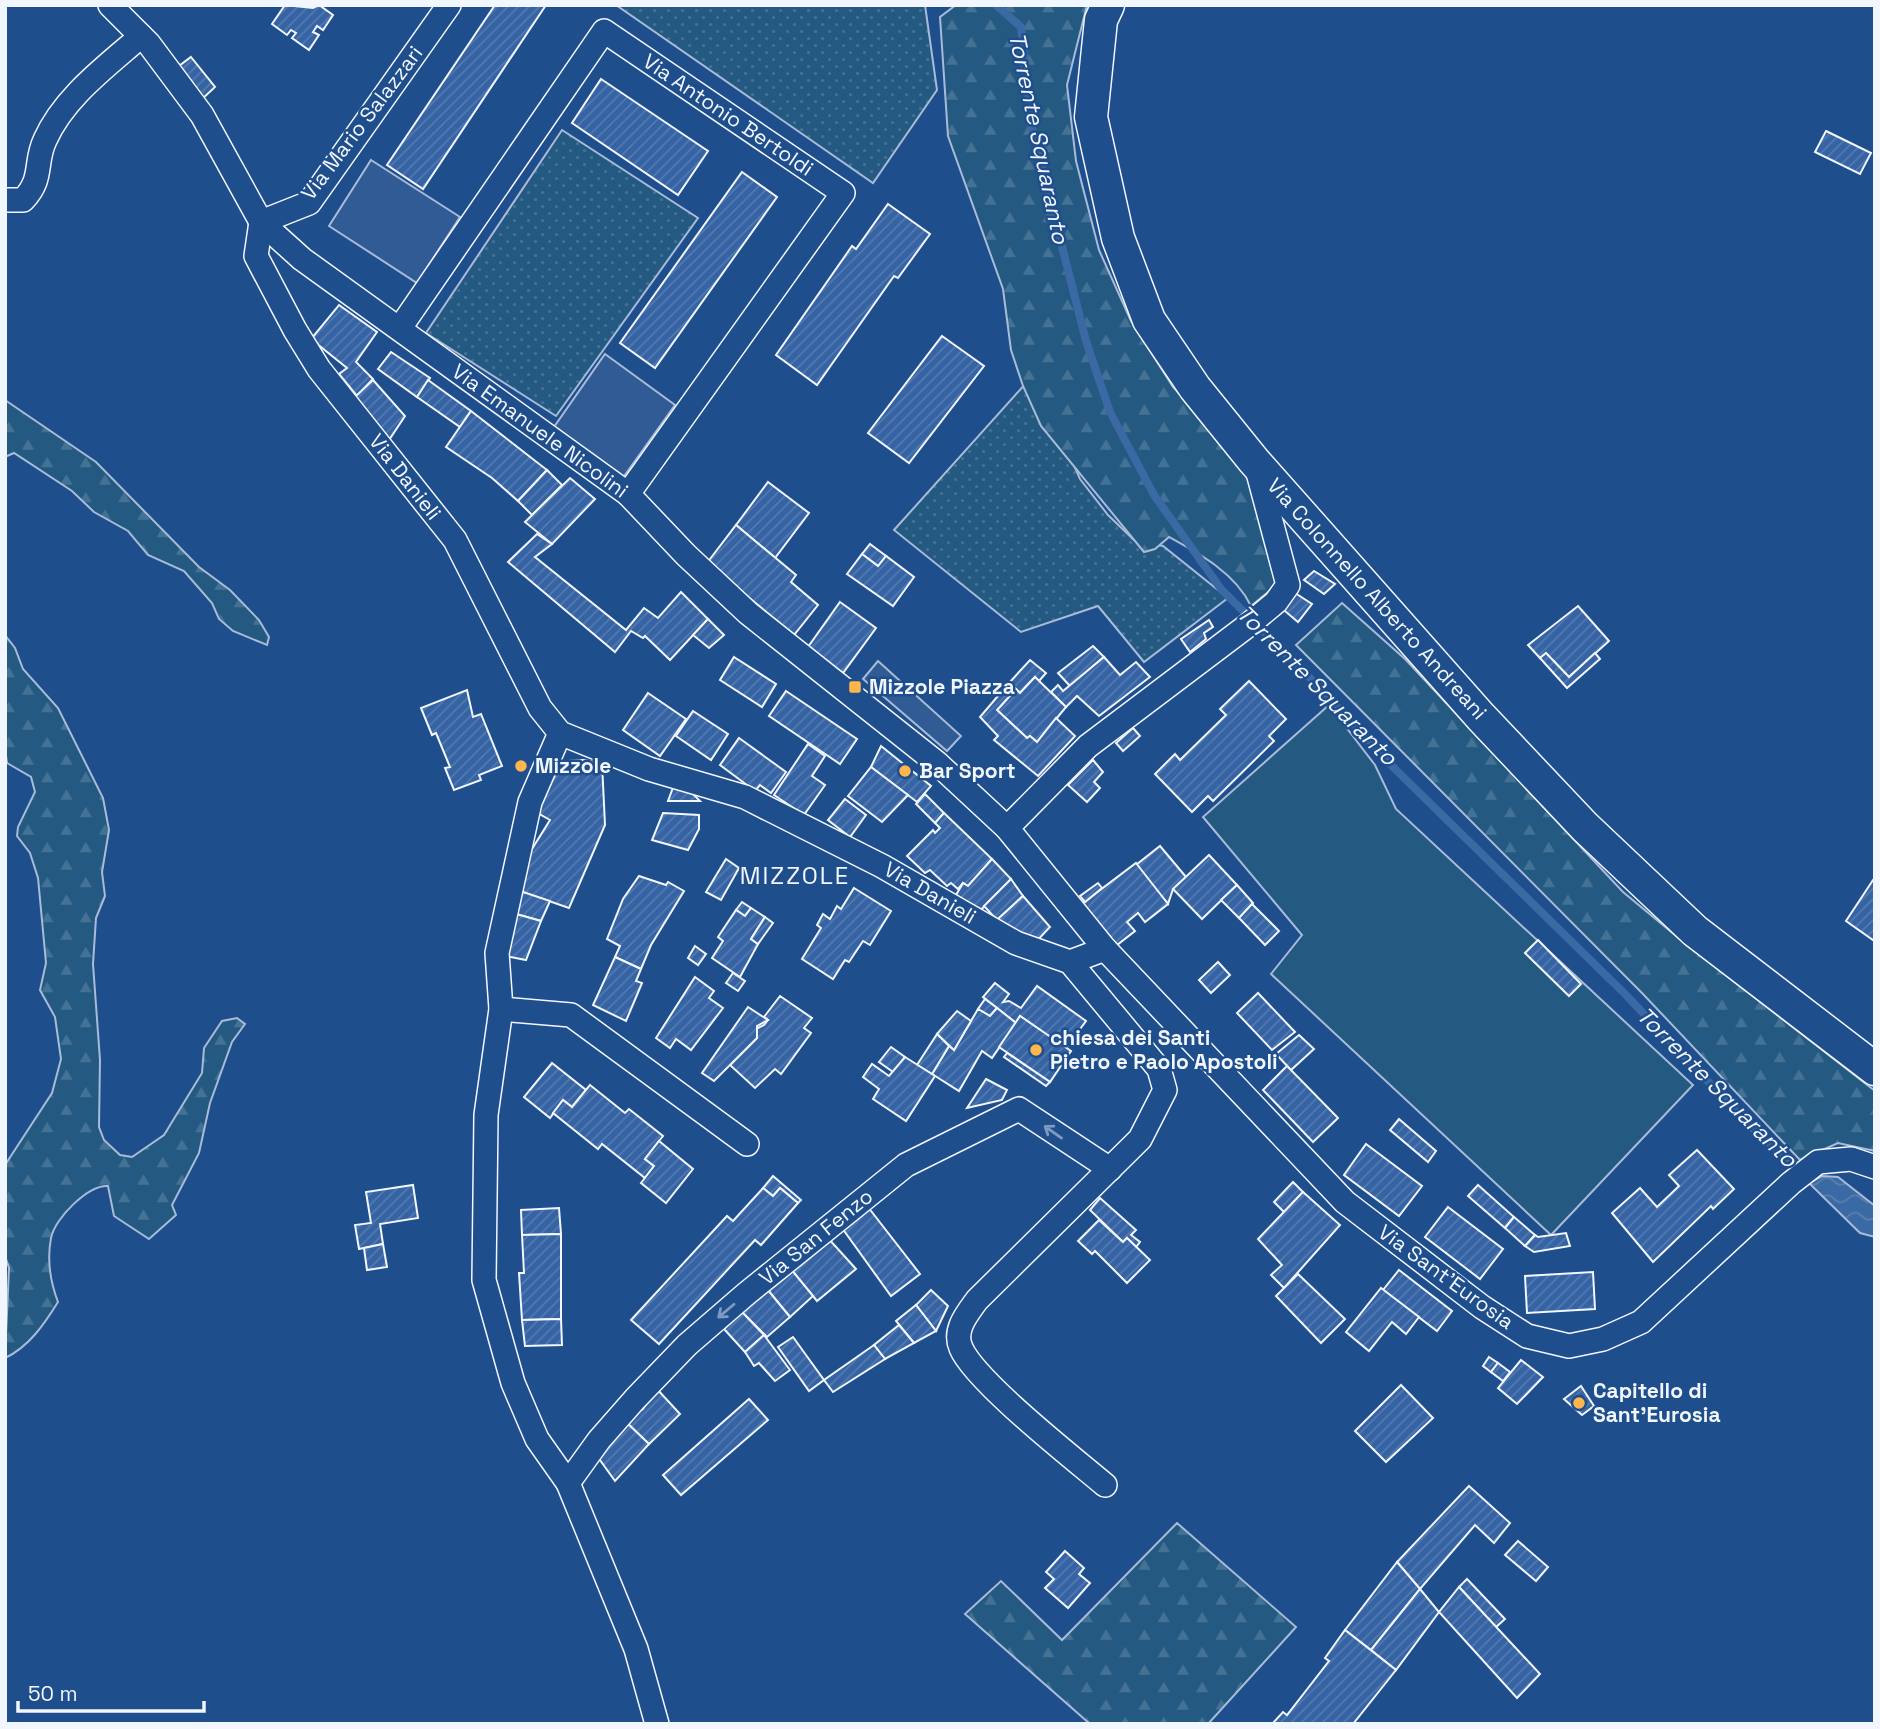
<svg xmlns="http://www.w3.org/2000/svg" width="1880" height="1729" font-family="'Space Grotesk',sans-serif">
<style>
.grass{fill:url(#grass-dots);stroke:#a8bbd7;stroke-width:2}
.forest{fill:url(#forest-firs);stroke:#a8bbd7;stroke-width:2}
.pitch{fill:#245a82;stroke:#a8bbd7;stroke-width:2}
.parking{fill:#305b95;stroke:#a8bbd7;stroke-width:2}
.water{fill:url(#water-waves);stroke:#a8bbd7;stroke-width:2}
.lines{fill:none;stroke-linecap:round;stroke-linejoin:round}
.stream{stroke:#3b69a3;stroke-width:8}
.building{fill:url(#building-hatch);stroke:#f2f6ff;stroke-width:2}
.street-casing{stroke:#f2f6ff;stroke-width:26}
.secondary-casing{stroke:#f2f6ff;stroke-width:35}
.street{stroke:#1f4e8c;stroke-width:23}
.secondary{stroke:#1f4e8c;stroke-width:32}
.oneway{stroke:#7e9ac0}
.poi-dot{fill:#ffb74d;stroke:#1f4e8c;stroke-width:2.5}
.labels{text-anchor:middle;stroke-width:5;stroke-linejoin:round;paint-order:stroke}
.street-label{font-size:21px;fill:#f2f6ff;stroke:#1f4e8c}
.poi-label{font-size:21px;font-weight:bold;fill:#f2f6ff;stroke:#1f4e8c;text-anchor:start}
.water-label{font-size:23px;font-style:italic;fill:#f2f6ff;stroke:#1f4e8c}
.quarter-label{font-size:24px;letter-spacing:2px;fill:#f2f6ff;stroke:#1f4e8c}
</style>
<defs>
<pattern id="grass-dots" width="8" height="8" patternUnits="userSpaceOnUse" patternTransform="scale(1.75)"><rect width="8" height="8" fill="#245a82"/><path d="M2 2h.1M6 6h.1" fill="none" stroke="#447295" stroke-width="1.8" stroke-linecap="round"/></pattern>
<pattern id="forest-firs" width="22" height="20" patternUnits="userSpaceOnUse" patternTransform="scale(1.75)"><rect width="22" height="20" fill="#245a82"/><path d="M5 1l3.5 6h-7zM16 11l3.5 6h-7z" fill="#447295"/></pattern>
<pattern id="water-waves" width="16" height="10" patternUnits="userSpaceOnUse" patternTransform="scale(1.75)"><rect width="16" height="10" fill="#3b69a3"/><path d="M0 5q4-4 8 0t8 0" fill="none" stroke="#587fb1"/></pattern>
<pattern id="building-hatch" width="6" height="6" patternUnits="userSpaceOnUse" patternTransform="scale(1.75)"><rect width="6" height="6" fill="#3563a3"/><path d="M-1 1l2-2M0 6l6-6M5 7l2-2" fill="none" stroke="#537ab1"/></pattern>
</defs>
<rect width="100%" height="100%" fill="#1f4e8c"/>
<g class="grass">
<path d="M616 5H925L937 90 873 183Z"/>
<path d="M562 130 698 218 556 416 426 333Z"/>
<path d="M1045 362 1049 409 1080 479 1108 515 1134 540 1163 546 1228 598 1144 662 1098 606 1021 632 894 530Z"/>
</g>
<g class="forest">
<path d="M956 5H1087L1067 85 1076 161 1099 250 1131 321 1173 387 1251 473 1278 584 1251 606C1235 573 1200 554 1169 537L1155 549 1144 552 1041 426 1023 386 1011 350 1003 289 948 136 940 17Z"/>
<path d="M5 400 96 462 199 567 230 590 259 620 269 637 267 645 233 631 219 619 212 603 184 571 148 555 128 531 94 512 72 491 14 453 5 457Z"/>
<path d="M1342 603 1405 659 1623 892 1687 945 1875 1091V1151L1838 1143 1800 1160 1642 993 1296 645Z"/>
<path d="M5 635 15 648 23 669 58 708 103 798 109 830 102 872 105 896 96 918 93 964 100 1060 99 1127 104 1140 120 1155 132 1157 164 1135 202 1073 204 1048 222 1021 237 1018 245 1024 232 1042 210 1103 199 1153 172 1205 176 1215 149 1239 114 1216 108 1186C88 1185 55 1218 51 1238 47 1259 50 1281 58 1302 45 1323 29 1347 5 1358L9 1268 5 1256V1165L52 1093 61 1059 55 1017 40 990 46 963 38 878 30 853 17 836 18 827 35 792 31 777 7 763 5 749Z"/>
<path d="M1177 1523 1296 1627 1208 1724H1090L965 1614 1001 1581 1062 1640Z"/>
</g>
<path class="pitch" d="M1329 705 1375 765 1396 809 1693 1085 1551 1235 1271 974 1302 935 1203 817Z"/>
<g class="parking">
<path d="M371 160 460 217 417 283 329 226Z"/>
<path d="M605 354 675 405 617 486 547 437Z"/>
<path d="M878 661 961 736 947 751 863 679Z"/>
</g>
<path class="water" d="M1822 1176 1838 1177 1875 1206V1237L1860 1233 1809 1183Z"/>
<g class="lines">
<path class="stream" d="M996 5 1021 27 1032 128 1086 341 1110 412 1154 495 1221 589 1315 683 1395 769 1625 994 1756 1132 1801 1171"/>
</g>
<g class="building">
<path d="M285 5 313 8 319 5 333 15 323 30 317 26 313 32 319 35 309 50 292 38 296 33 291 30 287 35 272 24Z"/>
<path d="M495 5H546L423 189 387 165Z"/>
<path d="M191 57 215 87 200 101 175 69Z"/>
<path d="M601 79 708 151 678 195 572 123Z"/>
<path d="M1826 131 1871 153 1860 174 1815 152Z"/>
<path d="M742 172 777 197 655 368 620 343Z"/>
<path d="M888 204 930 234 898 278 894 276 817 385 776 355 852 246 856 249Z"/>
<path d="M339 305 377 332 356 362 373 379 357 396 339 374 347 368 311 339Z"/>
<path d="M942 336 984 366 909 463 868 433Z"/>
<path d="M391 352 430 378 417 397 378 369Z"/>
<path d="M373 380 405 416 389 440 355 397Z"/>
<path d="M428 380 471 411 460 427 417 397Z"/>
<path d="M471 411 547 470 518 501 492 478 446 447Z"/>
<path d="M547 470 562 485 532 515 518 501Z"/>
<path d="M570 478 595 499 552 544 525 522Z"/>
<path d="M768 482 809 513 775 558 736 525Z"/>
<path d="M736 525 796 575 791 582 818 605 794 635 707 563Z"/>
<path d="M537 534 552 544 535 557 626 630 644 608 658 618 681 592 708 619 670 660 645 636 643 638 631 631 615 652 508 562Z"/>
<path d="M870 544 886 556 878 566 862 554Z"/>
<path d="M862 554 878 566 886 556 914 577 893 606 847 574Z"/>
<path d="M1314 571 1335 584 1324 594 1304 580Z"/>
<path d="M1292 591 1312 604 1298 622 1279 606Z"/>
<path d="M840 602 876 628 843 673 808 647Z"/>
<path d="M1578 606 1609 641 1569 677 1546 653 1540 658 1528 645Z"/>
<path d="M708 619 724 635 709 648 693 635Z"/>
<path d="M1209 620 1213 627 1204 633 1206 639 1190 652 1181 639Z"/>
<path d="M1093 646 1104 657 1070 686 1058 673Z"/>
<path d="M1546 653 1569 677 1595 653 1600 659 1567 688 1540 658Z"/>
<path d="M734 657 776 684 762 707 720 680Z"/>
<path d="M1104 657 1120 675 1136 662 1150 677 1099 716 1077 696 1066 707 1051 692 1058 685 1063 691Z"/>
<path d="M1030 660 1046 673 1039 681 1035 677 1020 693 1009 683Z"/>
<path d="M1035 677 1066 707 1037 742 1030 736 1027 738 997 710 1016 689 1020 693Z"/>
<path d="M1249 681 1286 719 1269 736 1274 741 1213 801 1208 796 1192 812 1155 774 1175 754 1180 760 1226 715 1220 709Z"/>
<path d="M1009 683 1016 689 997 710 1027 738 1030 736 1037 742 1056 718 1075 736 1038 776 994 740 998 736 980 717Z"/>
<path d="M467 690 473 717 481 714 502 766 479 775 481 780 454 790 445 768 450 767 436 733 432 735 421 708Z"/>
<path d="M786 691 857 739 840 764 769 716Z"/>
<path d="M648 693 686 719 660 756 623 730Z"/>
<path d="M693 711 728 734 711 760 676 736Z"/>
<path d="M1133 728 1140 736 1123 751 1116 743Z"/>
<path d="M739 738 786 772 771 793 760 785 755 791 720 765Z"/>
<path d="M808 744 825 756 812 776 825 785 804 815 774 795Z"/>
<path d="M881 746 931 786 917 802 871 767Z"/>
<path d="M583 760 602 763 605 825 569 908 514 889 527 857 550 820 536 812 557 771 568 774 569 761Z"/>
<path d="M1093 760 1103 772 1094 782 1100 788 1087 802 1068 785Z"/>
<path d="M871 767 908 795 882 822 848 796Z"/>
<path d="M674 785 689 790 700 801H668Z"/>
<path d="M925 794 944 813 935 823 916 804Z"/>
<path d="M845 799 866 815 850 837 828 820Z"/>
<path d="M663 813 699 815V829L688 850 652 840Z"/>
<path d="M944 813 992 859 968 886 963 883 958 889 951 883 947 886 930 870 925 873 907 856 933 830 935 833 940 828 935 823Z"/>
<path d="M1160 846 1186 877 1173 889 1168 904 1136 865Z"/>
<path d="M1209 855 1237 885 1202 919 1173 889Z"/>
<path d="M726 859 739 868 721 900 706 892Z"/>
<path d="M992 859 1011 879 975 916 952 902 963 883 968 886Z"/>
<path d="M1136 863 1168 904 1145 922 1138 913 1127 922 1135 931 1108 952 1075 909Z"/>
<path d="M639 876 666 885 668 882 684 891 651 945 641 969 615 957 620 946 607 939 623 899Z"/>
<path d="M1875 877V937L1873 940 1846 921Z"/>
<path d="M1011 879 1023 896 997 920 984 906Z"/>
<path d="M1098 883 1102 888 1085 902 1080 896Z"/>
<path d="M1237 885 1253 903 1239 918 1221 900Z"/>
<path d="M854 888 891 911 870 945 863 941 849 962 845 960 833 979 802 959 821 928 817 925 823 914 830 919 837 906 841 909Z"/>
<path d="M514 889 550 901 541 921 509 912Z"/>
<path d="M1023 896 1050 927 1033 945 997 920Z"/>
<path d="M742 902 751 908 745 916 736 910Z"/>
<path d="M1252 904 1279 931 1265 945 1239 918Z"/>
<path d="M751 908 765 917 751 939 758 944 740 977 712 958 723 941 718 937 736 910 745 916Z"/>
<path d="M509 912 541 921 526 960 500 955Z"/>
<path d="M765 917 773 923 758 944 751 939Z"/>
<path d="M1538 940 1581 984 1569 996 1525 953Z"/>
<path d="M695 946 706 954 698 965 688 958Z"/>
<path d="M615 957 641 969 636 981 642 983 626 1021 593 1005Z"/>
<path d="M1218 962 1230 975 1211 993 1199 980Z"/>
<path d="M733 973 745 981 738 991 726 983Z"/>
<path d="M695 977 714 991 709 998 723 1008 691 1050 676 1039 670 1048 656 1038Z"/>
<path d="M995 983 1009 994 1003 1002 1009 1001 1021 1008 1037 986 1086 1021 1066 1048 1020 1016 1016 1023 983 997Z"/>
<path d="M1258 993 1295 1032 1272 1050 1237 1013Z"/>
<path d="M780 996 812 1018 804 1028 811 1033 781 1074 775 1069 755 1088 730 1065 757 1038 756 1029 764 1025 768 1020 764 1017Z"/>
<path d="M985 999 997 1008 990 1016 978 1009Z"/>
<path d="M748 1007 768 1020 757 1026V1038L714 1081 702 1073Z"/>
<path d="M997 1008 1016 1023 992 1058 982 1051 959 1091 932 1074 949 1046 954 1050 978 1009 990 1016Z"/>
<path d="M957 1011 971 1021 954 1050 937 1034Z"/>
<path d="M1020 1016 1071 1051 1050 1082 999 1047Z"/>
<path d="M937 1034 949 1046 932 1074 917 1065Z"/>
<path d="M1299 1035 1314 1049 1291 1070 1276 1054Z"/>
<path d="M891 1047 905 1057 893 1072 879 1062Z"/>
<path d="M1007 1053 1050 1082 1046 1086 1004 1057Z"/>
<path d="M905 1057 935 1076 906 1121 873 1099 879 1089 863 1077 872 1064 889 1076Z"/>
<path d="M552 1063 586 1090 572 1107 563 1100 550 1118 524 1097Z"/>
<path d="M1287 1066 1338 1118 1313 1142 1263 1090Z"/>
<path d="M986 1079 1007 1090 1002 1100 967 1108Z"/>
<path d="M590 1085 625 1113 629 1109 663 1136 645 1159 654 1166 645 1178 602 1144 598 1149 553 1113 563 1100 572 1107Z"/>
<path d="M1399 1119 1436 1151 1428 1162 1390 1130Z"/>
<path d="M659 1141 693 1169 666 1203 641 1183 654 1166 645 1159Z"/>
<path d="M1366 1144 1422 1186 1399 1216 1344 1175Z"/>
<path d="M1697 1150 1734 1189 1713 1209 1711 1206 1653 1262 1612 1213 1640 1188 1657 1207 1679 1186 1669 1175Z"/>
<path d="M773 1176 801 1200 798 1203 780 1188 773 1196 763 1188Z"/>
<path d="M1293 1182 1303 1192 1284 1212 1274 1202Z"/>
<path d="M413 1185 418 1218 380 1224 383 1244 359 1249 355 1225 371 1223 366 1192Z"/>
<path d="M1478 1185 1514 1217 1505 1228 1468 1196Z"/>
<path d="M763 1188 773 1196 780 1188 798 1203 761 1245 755 1240 659 1344 631 1320 727 1216 733 1221Z"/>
<path d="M1303 1192 1340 1225 1284 1288 1271 1275 1282 1265 1258 1239Z"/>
<path d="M1100 1198 1136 1230 1131 1235 1140 1242 1136 1247 1127 1238 1123 1242 1090 1210Z"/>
<path d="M868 1207 920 1274 891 1296 842 1228Z"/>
<path d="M1448 1207 1503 1249 1480 1279 1425 1237Z"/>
<path d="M559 1208 561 1234 522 1235 521 1210Z"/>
<path d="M1514 1217 1535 1235 1525 1246 1505 1228Z"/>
<path d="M1099 1220 1123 1242 1127 1238 1150 1260 1127 1283 1095 1251 1092 1254 1078 1241Z"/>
<path d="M1566 1233 1570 1246 1534 1252 1525 1246 1535 1235 1538 1237Z"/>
<path d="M561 1234V1319L522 1320 519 1273H524L522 1235Z"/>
<path d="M827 1237 856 1269 817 1301 790 1268Z"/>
<path d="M383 1244 387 1267 367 1270 364 1248Z"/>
<path d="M790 1268 813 1296 790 1317 767 1289Z"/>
<path d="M1399 1270 1452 1311 1437 1331 1383 1290Z"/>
<path d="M1593 1272 1595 1309 1527 1313 1525 1276Z"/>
<path d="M1298 1274 1345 1319 1321 1343 1276 1296Z"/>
<path d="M1381 1288 1419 1317 1406 1334 1392 1322 1369 1351 1346 1332Z"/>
<path d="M767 1289 790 1317 767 1337 742 1312Z"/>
<path d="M931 1290 948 1306 936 1331 916 1305Z"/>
<path d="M916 1305 936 1331 914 1343 896 1321Z"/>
<path d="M742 1312 764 1335 745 1352 724 1329Z"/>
<path d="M561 1319 562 1345 525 1346 522 1320Z"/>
<path d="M899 1325 914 1343 885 1359 874 1345Z"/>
<path d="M764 1335 790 1370 775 1381 759 1363 754 1366 745 1352Z"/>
<path d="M793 1337 824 1380 809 1391 778 1347Z"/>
<path d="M874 1345 885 1359 833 1392 824 1380Z"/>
<path d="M1489 1357 1498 1363 1491 1372 1483 1366Z"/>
<path d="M1521 1360 1543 1377 1517 1404 1498 1388Z"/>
<path d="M1498 1363 1510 1372 1503 1381 1491 1372Z"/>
<path d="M1401 1385 1433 1418 1386 1462 1355 1431Z"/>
<path d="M1581 1386 1594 1406 1582 1415 1564 1399Z"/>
<path d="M656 1388 680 1414 649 1444 624 1420 643 1409Z"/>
<path d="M749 1399 768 1420 681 1495 663 1475Z"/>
<path d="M624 1420 649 1444 615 1481 595 1453Z"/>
<path d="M1469 1486 1510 1523 1494 1543 1475 1525 1420 1589 1397 1562Z"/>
<path d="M1518 1541 1548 1567 1536 1581 1505 1555Z"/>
<path d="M1065 1551 1084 1568 1079 1574 1090 1583 1068 1608 1045 1588 1054 1579 1046 1572Z"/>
<path d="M1397 1562 1420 1589 1371 1650 1345 1630Z"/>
<path d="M1467 1579 1505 1619 1496 1627 1459 1587Z"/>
<path d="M1459 1587 1540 1674 1517 1698 1439 1612Z"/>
<path d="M1420 1589 1439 1612 1396 1670 1371 1650Z"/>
<path d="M1345 1630 1396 1670 1353 1724H1272L1283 1712 1287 1715 1329 1661 1325 1658Z"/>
</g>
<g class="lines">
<g class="street-casing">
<g id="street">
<path d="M110 5 149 44 202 115 261 222 302 259 628 494 686 555 748 613 937 763 1007 828 1105 949 1345 1202 1482 1307 1527 1336 1569 1346 1603 1339 1641 1322 1791 1183 1818 1162 1851 1159 1875 1167"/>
<path d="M5 200H23C44 178 34 163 45 140 64 97 107 66 141 36"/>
<path d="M261 222 256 256 295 330 319 369 455 540 540 708 560 733 649 769 745 797 882 866 1016 943 1070 962 1105 949"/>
<path d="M261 222 309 203 449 5"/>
<path d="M400 328 604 31 843 193 628 494"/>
<path d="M560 733 530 802 497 953 501 1009 486 1115 484 1280 513 1383 537 1439 568 1483 636 1649 657 1724"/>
<path d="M1007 828 1088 746 1247 626 1276 602 1288 585 1257 469"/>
<path d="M1070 962 1159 1069 1165 1090 1140 1139 977 1300C967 1314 953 1330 961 1348 975 1381 1073 1458 1105 1485"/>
<path d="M501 1009 571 1015 747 1144"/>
<path d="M568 1483 599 1440 635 1399 687 1345 746 1294 906 1165 1019 1109 1110 1169"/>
</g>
</g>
<g class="secondary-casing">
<path id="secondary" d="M1108 5 1101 20 1091 117 1118 238 1149 320 1195 388 1254 461 1481 717 1585 827 1695 931 1875 1069"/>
</g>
<use href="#street" class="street"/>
<use href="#secondary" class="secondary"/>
</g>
<defs><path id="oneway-shaft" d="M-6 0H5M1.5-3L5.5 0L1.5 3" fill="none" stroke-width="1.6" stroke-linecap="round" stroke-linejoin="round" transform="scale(1.75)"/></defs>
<g class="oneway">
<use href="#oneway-shaft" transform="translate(1053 1132) rotate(-145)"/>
<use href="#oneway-shaft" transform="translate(726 1311) rotate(140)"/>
</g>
<g class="poi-dot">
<rect x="848" y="680" width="14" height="14" rx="3.5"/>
<circle cx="521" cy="766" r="7"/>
<circle cx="905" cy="771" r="7"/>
<circle cx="1036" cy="1050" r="7"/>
<circle cx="1579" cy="1403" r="7"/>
</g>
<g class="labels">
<g class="street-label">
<text transform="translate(728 115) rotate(34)" y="7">Via Antonio Bertoldi</text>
<text transform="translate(362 123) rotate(-53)" y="7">Via Mario Salazzari</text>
<text transform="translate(540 431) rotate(36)" y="7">Via Emanuele Nicolini</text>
<text transform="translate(405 477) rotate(52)" y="7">Via Danieli</text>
<text transform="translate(1377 599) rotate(48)" y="7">Via Colonnello Alberto Andreani</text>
<text transform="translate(930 893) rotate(30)" y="7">Via Danieli</text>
<text transform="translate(816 1237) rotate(-39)" y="7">Via San Fenzo</text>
<text transform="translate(1446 1277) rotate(36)" y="7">Via Sant'Eurosia</text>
</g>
<g class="poi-label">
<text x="869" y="694">Mizzole Piazza</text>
<text x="535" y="773">Mizzole</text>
<text x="919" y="778">Bar Sport</text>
<text x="1050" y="1045">chiesa dei Santi<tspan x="1050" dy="24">Pietro e Paolo Apostoli</tspan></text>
<text x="1593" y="1398">Capitello di<tspan x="1593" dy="24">Sant'Eurosia</tspan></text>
</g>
<g class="water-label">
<text transform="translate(1039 138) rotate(78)" y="8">Torrente Squaranto</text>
<text transform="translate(1317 685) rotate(45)" y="8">Torrente Squaranto</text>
<text transform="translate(1717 1087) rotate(45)" y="8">Torrente Squaranto</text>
</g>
<g class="quarter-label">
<text x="795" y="884">MIZZOLE</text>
</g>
</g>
<rect width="1880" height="1729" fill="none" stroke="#f2f6ff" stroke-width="14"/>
<path d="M18 1701v10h186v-10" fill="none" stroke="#f2f6ff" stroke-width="3.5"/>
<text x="28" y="1701" font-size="21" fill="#f2f6ff" stroke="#1f4e8c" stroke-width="5" paint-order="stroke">50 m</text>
</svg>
